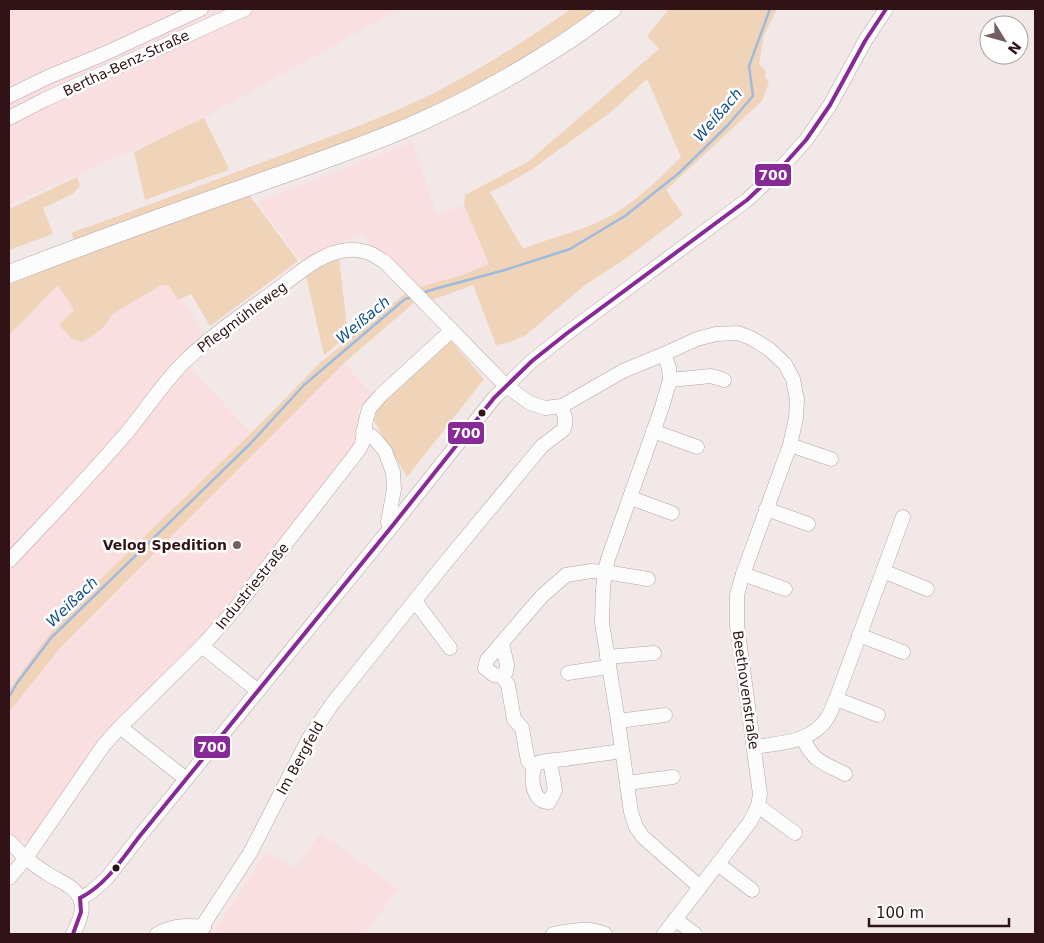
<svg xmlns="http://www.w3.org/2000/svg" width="1044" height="943" font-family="'DejaVu Sans',sans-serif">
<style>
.built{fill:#f9dfe0}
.green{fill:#efd4b9;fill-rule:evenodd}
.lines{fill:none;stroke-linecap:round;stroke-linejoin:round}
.stream{stroke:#9fbadd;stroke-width:2.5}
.minor-casing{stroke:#b6a3a5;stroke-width:15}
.major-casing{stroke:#b6a3a5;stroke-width:19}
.minor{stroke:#fdfcfc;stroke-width:14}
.major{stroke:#fdfcfc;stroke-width:18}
.bus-1-casing{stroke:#fff;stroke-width:8}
.bus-1{stroke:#872996;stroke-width:4}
.bus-dot{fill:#311317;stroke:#fff;stroke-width:2}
.poi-dot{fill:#755e60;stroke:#fff;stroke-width:2}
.labels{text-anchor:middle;stroke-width:5;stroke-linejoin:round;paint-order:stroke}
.street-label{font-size:14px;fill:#311317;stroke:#fff}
.poi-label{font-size:14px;font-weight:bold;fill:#311317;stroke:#fff;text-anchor:end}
.water-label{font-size:15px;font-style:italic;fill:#12518d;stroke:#fff}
.line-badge{stroke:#fff;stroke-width:2}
.badge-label{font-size:14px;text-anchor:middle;font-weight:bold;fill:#fff}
</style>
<rect width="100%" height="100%" fill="#f2e8e8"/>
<g class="built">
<path d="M9 9H399L204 118 9 205Z"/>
<path d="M412 142 437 215 464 205 489 264 462 275 420 287 416 285 371 247 368 242V240L360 235 328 248 302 263 257 202Z"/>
<path d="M58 285 74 310 101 330 113 314 161 285 169 286 178 300 183 301 206 336 181 358 251 433 80 599 47 637 9 690V335Z"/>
<path d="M344 363 373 395 365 404 360 406 357 414 360 419 358 435 354 446 226 611 196 643 100 741 29 841 19 840 9 830V712L60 648Z"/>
<path d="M321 833 398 889 365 934H219L215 929 266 853 296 867Z"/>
</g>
<g class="green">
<path d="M571 9H602L531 58 418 116 75 242 71 233C146 206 221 178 295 150 342 132 390 115 436 92 483 68 528 39 571 9Z"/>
<path d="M669 9H777L764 35 759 64 766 71 765 77 769 82 762 101 666 190 683 215 628 257 585 285 526 335 510 342 496 345 473 285 432 300 420 287 462 275 489 264 464 205 465 195 529 161 659 49 647 36ZM647 79 681 157C661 177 641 197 617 212 588 230 554 236 523 249L490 192 503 186 531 170 611 112Z"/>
<path d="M204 118 228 166V170L145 200 134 152 175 131Z"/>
<path d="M77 177 80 186 73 194 43 208 53 234 9 250V209Z"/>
<path d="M248 193 298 261 210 326 191 294 178 300 169 286 161 285 113 314 101 330 82 342 72 339 59 325 74 310 58 285 9 335V283L120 238Z"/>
<path d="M339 258 348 335 324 355 306 276 324 264Z"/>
<path d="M406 293 415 302 345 362 60 648 9 712V690L47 637 80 599 251 433 321 362Z"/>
<path d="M450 340 484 379 407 477 374 421 380 402Z"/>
</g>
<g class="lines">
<g class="stream">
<path d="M422 293 438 288 505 270 570 249 625 216 679 173 727 126 753 96 749 66 770 9"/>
<path d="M9 697 17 683 51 638 250 444 304 385 405 299 412 297"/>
</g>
<g class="minor-casing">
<g id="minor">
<path d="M9 96 48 77 106 53 201 9"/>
<path d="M9 118 44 100 245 9"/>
<path d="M664 354 669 368 670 380 662 407 608 559 605 572 603 589 602 623 618 721 631 812 636 827 643 837 700 887"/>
<path d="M670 380 711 376 724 380"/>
<path d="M363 431 373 437 385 451 393 472 394 489 388 522 393 525"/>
<path d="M653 431 697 447"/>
<path d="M790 445 831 459"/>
<path d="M631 498 672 513"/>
<path d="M766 509 808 524"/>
<path d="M9 561C49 518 91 475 129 430 147 408 163 383 184 362 213 334 246 312 279 288 299 273 322 252 348 250 363 248 375 255 386 263L506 386 530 403 545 408 562 406 623 371 664 354 697 339 716 334 738 333 751 338 769 349 785 364 793 379 797 400 796 418 790 445 743 574 737 595V625L760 794 758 806 750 822 664 934"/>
<path d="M883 571 927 589"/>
<path d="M743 574 785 589"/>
<path d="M415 601 450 648"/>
<path d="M859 635 903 652"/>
<path d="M502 643 507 665 506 672 502 676 494 675 485 668 487 660 542 596 566 575 591 571 605 572 648 579"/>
<path d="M202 646 258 691"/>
<path d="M607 657 654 653"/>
<path d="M568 673 608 667"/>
<path d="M502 676 508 685 514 719 522 728 528 761 534 767"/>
<path d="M836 699 878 715"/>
<path d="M618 721 665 715"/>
<path d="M120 727 186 779"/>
<path d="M803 738C813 762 824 763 845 774"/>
<path d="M754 747C780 743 812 743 828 717 831 712 833 705 836 699L903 517"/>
<path d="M550 761 555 790 549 802C530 803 529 768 538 763 545 760 557 760 565 759 584 756 603 754 622 751"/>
<path d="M627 783 673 777"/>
<path d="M758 806 795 833"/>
<path d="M9 841C14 846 20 852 25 858 32 863 40 869 48 874 59 881 77 887 81 901 84 912 78 924 73 934"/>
<path d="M718 864 752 890"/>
<path d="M9 878 26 858 103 746 120 727 202 646 230 615 358 451 362 444 366 420 369 409 381 395 452 330"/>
<path d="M80 898 90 893 107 878 139 837 393 525 494 398 532 361 566 334 747 200 780 169 806 140 830 105 865 41 886 9"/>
<path d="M675 919 695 934"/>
<path d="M204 927 205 922 250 853 308 740 332 704 445 563 542 446 563 430 565 426V418L562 406"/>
<path d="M157 934C173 925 187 925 204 927"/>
<path d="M553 934C573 931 586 926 605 934"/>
</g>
</g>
<g class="major-casing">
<path id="major" d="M9 274C87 244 167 215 247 187 305 166 364 147 420 122 467 101 513 76 556 48 576 36 594 22 612 9"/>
</g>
<use href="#minor" class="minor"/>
<use href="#major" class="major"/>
<g class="bus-1-casing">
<g id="bus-1">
<path d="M80 898C106 885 122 859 139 837L393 525 494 398 532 361 566 334 747 200 780 169 806 140 830 105 865 41 886 9"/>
<path d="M73 934 81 912 80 898"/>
</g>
</g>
<use href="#bus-1" class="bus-1"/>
</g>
<g class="bus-dot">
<circle cx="482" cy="413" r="4.5"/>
<circle cx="116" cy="868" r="4.5"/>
</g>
<circle class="poi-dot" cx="237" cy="545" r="5"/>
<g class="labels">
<g class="street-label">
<text transform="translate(126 63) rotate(-25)" y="5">Bertha-Benz-Straße</text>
<text transform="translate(242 317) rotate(-37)" y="5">Pflegmühleweg</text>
<text transform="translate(252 586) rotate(-51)" y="5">Industriestraße</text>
<text transform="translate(746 690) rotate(82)" y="5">Beethovenstraße</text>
<text transform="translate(300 758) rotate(-61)" y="5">Im Bergfeld</text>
</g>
<g class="poi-label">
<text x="227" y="550">Velog Spedition</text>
</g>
<g class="water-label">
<text transform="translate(718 115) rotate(-49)" y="5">Weißach</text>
<text transform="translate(363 320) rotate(-40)" y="5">Weißach</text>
<text transform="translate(72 602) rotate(-44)" y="5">Weißach</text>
</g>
</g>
<g class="line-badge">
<rect x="754" y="163" width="38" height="24" rx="5" fill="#872996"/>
<rect x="447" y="421" width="38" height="24" rx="5" fill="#872996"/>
<rect x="193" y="735" width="38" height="24" rx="5" fill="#872996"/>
</g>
<g class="badge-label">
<text x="773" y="180">700</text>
<text x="466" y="438">700</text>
<text x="212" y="752">700</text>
</g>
<rect width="1044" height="943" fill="none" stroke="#311317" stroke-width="20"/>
<g transform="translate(1004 40) rotate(127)"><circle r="24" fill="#ffffff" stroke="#ada1a2"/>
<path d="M0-4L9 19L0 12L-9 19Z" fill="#755e60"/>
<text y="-8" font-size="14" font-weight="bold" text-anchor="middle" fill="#311317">N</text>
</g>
<path d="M869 918v8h140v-8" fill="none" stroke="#311317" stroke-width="2.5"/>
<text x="876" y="918" font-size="15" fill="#311317" stroke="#ffffff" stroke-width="4" paint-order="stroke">100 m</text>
</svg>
